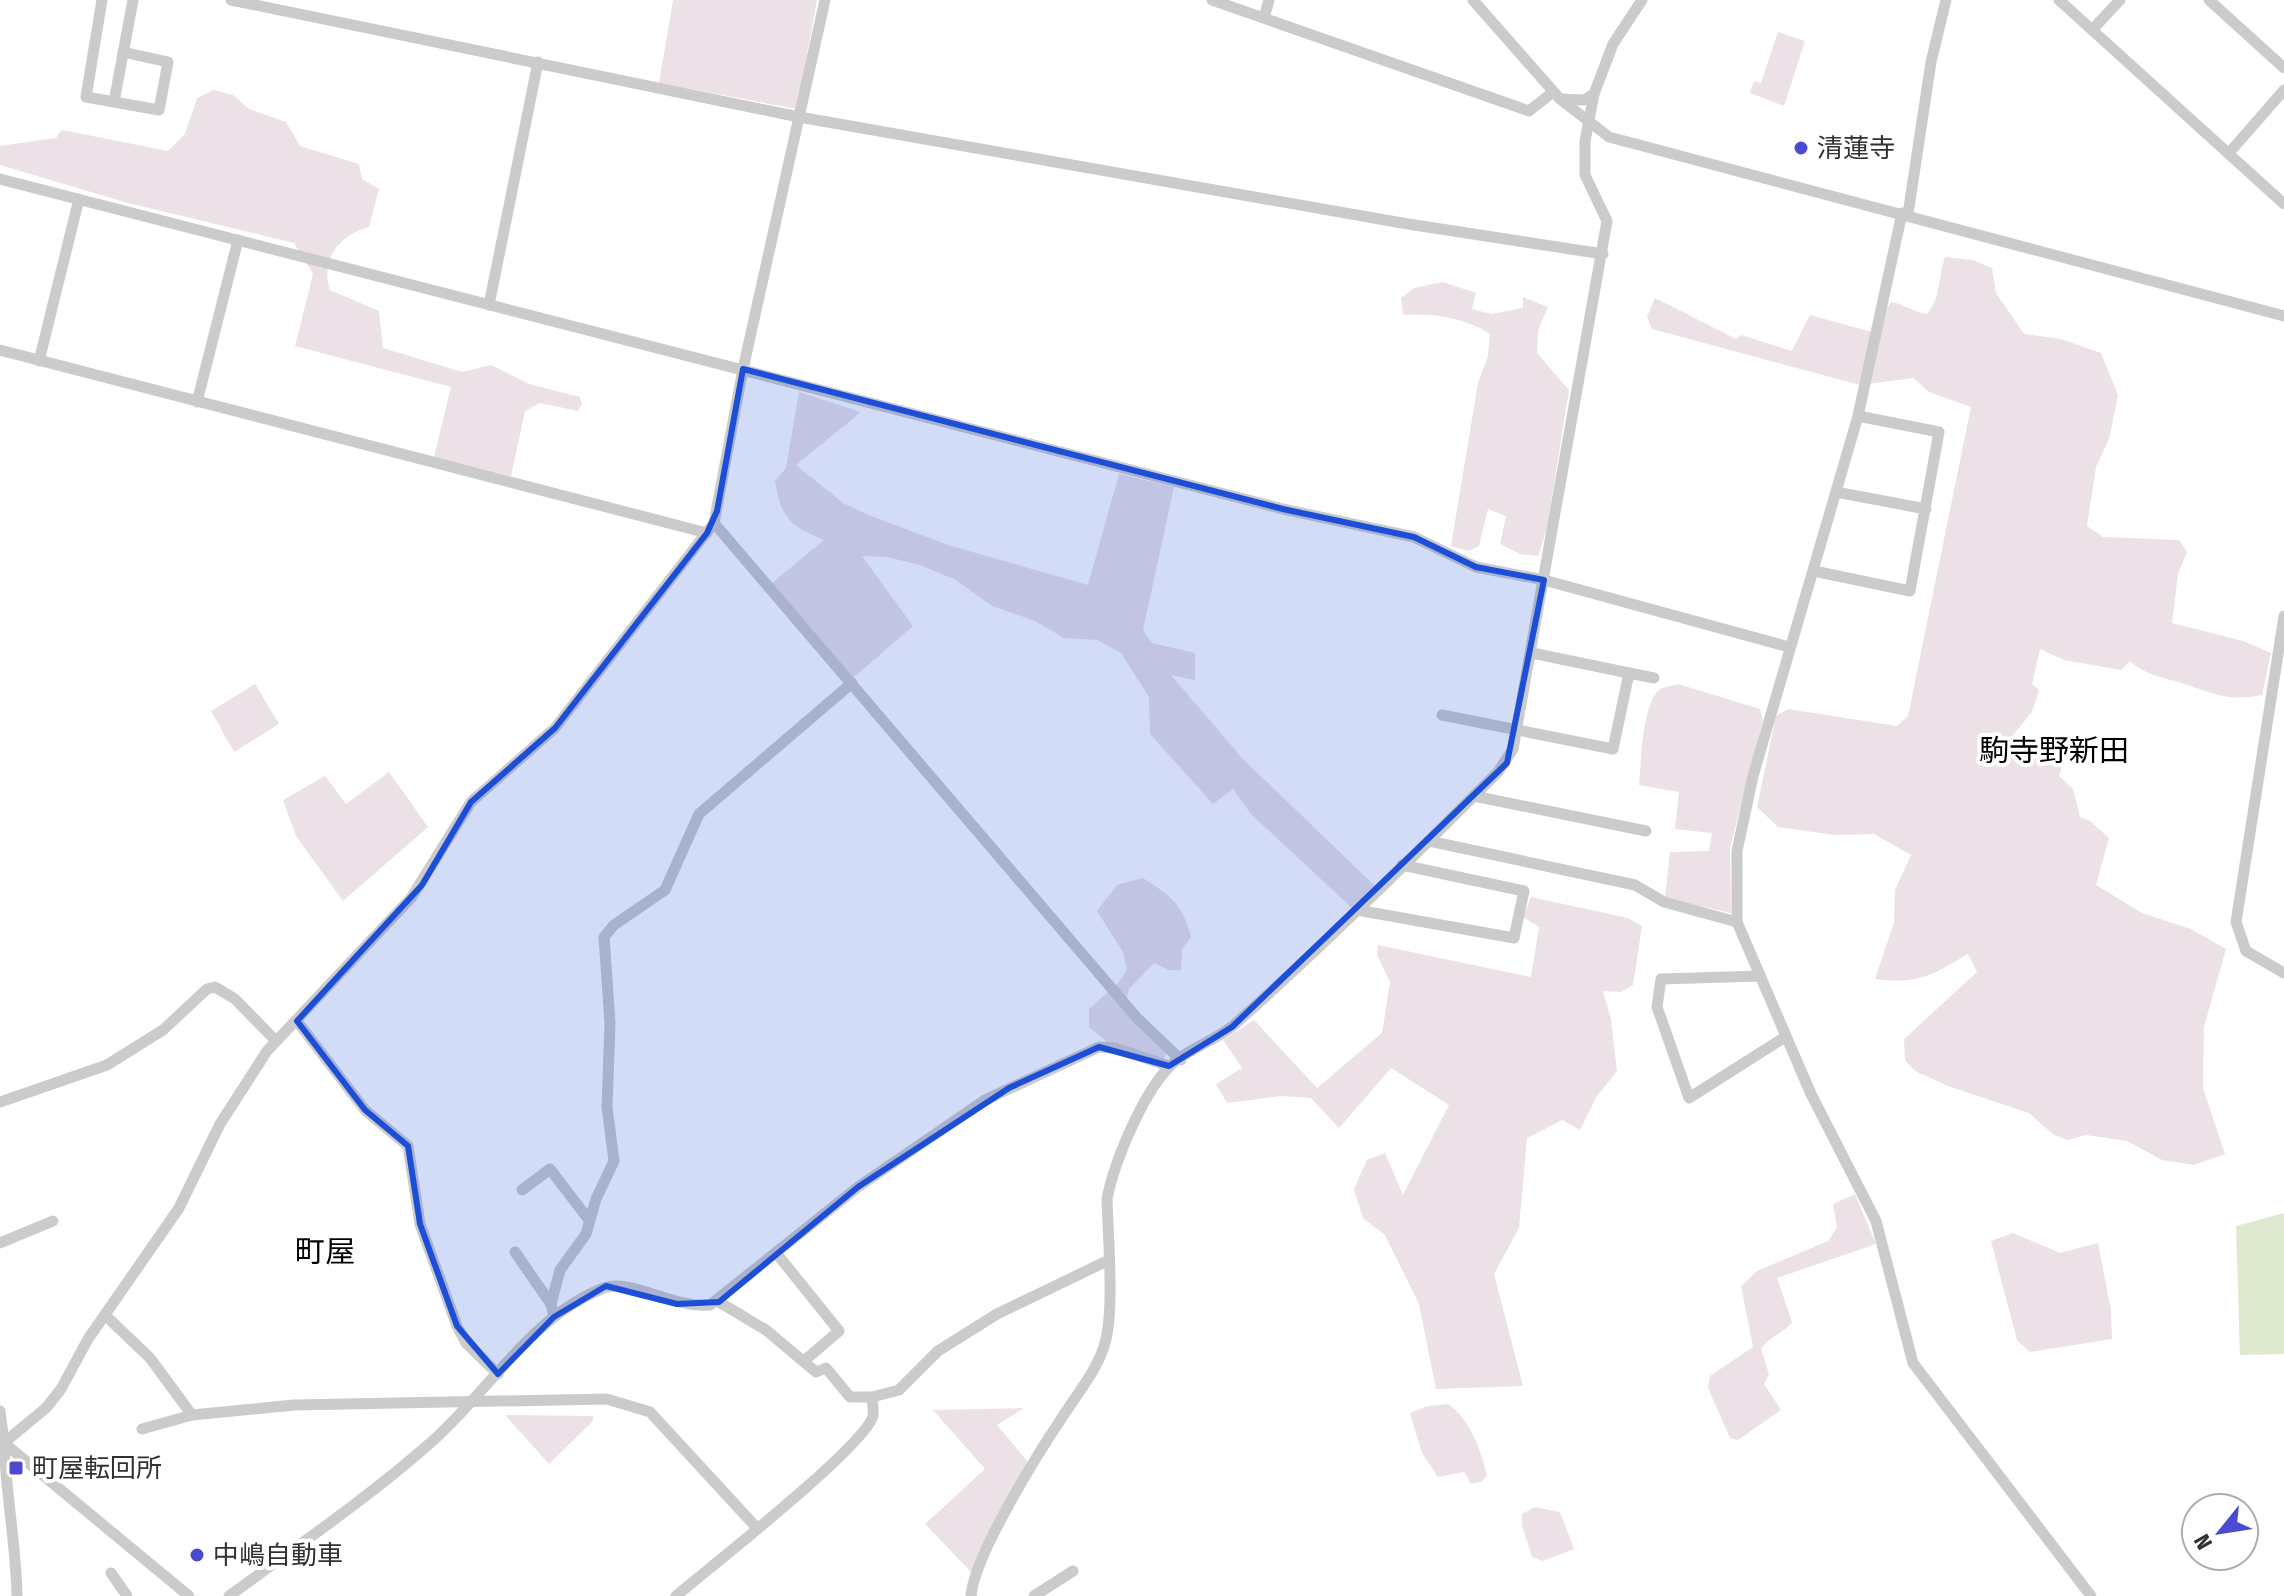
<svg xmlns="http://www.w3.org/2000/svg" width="2284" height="1596" font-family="'Fira Sans Condensed','Noto Sans JP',sans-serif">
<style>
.green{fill:#ece1e6}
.water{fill:#dee9d0}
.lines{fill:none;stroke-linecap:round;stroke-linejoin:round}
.minor{stroke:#cbcbcb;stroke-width:11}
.marked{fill:#1d4ed8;fill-opacity:0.2;stroke:#1d4ed8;stroke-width:6;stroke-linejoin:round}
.poi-dot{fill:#4b4bd1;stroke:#fff;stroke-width:3}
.labels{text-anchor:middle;stroke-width:8;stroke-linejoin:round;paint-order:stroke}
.poi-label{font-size:26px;fill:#313131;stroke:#fff;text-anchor:start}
.quarter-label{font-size:30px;fill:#000;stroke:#fff}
</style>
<rect width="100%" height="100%" fill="#fff"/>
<g class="green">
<path d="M673 0H817L797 109 659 83Z"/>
<path d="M1778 32 1805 41 1784 106 1750 93 1754 81 1761 83Z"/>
<path d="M214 90 233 95 249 109 286 122 300 146 359 164 362 179 379 189 369 227C339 235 320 259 330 290L379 311 383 348 462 372 491 365 529 384 580 397 582 404 578 411 540 403 525 411 511 476 434 457 451 387 295 346 313 274 294 243 128 203 0 165V146L56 138 62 130 168 151 185 134 197 98Z"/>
<path d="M1945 257 1973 260 1992 268 1996 293 2024 334 2061 339 2101 353 2118 395 2109 439 2096 467 2087 526 2103 537 2179 540 2187 552 2178 574 2172 623 2243 641 2271 653 2262 695C2226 702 2214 693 2181 683 2160 676 2147 676 2130 661L2121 670 2064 660 2040 649 2032 684 2039 690 2032 712 2013 735 2023 750 2063 764 2059 776 2073 789 2080 817 2090 821 2109 838 2096 885 2142 913 2191 929 2226 949 2204 1027 2203 1088 2225 1154 2194 1165 2162 1160 2127 1141 2086 1135 2068 1140 2054 1135 2029 1113 1948 1086 1915 1071 1905 1060 1904 1039 1977 972 1968 954C1932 975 1918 985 1875 979L1894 923 1895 890 1911 855 1874 834 1835 835 1778 827 1757 807 1776 716 1788 709 1897 726 1908 716 1971 407 1929 392 1913 378 1860 385 1652 329 1647 317 1655 298 1736 339 1741 335 1792 351 1810 315 1879 334 1883 315 1891 302C1905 304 1912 312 1927 314 1941 298 1938 278 1945 257Z"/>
<path d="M1443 282 1476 293 1472 309 1491 314 1523 308V297L1548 307 1538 330 1537 353 1569 390 1547 528 1538 556 1520 554 1500 544 1506 516 1488 509 1479 546 1469 551 1451 546 1478 383 1488 356 1490 334C1466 318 1433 313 1403 315L1401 298 1414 288Z"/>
<path d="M799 392 861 412 796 465 843 503 866 514 948 545 1088 585 1119 474 1174 487 1143 630 1152 643 1195 653V680L1171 675 1243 759 1375 886 1352 908 1251 814 1233 789 1213 804 1150 734 1149 697 1121 653 1097 640 1064 638 1035 621 992 606 956 580 920 565 887 557 862 556 913 626 852 679 771 584 824 540C790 526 781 518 775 481L786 468Z"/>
<path d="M255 684 279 724 234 752 211 711Z"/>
<path d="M1678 684 1760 709 1763 720 1730 848 1731 913 1665 898 1670 852 1709 851 1712 833 1675 829 1679 792 1639 785C1641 763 1642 705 1659 690 1664 687 1672 686 1678 684Z"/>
<path d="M389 772 428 827 343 901 296 836 283 800 325 776 346 804Z"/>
<path d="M1143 878C1172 897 1182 903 1191 937L1182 949 1181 970H1169L1154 963 1129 989 1124 1011 1166 1053 1164 1059 1107 1042 1089 1027V1009L1118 983 1127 970 1123 952 1097 911 1117 885Z"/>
<path d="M1531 897 1628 918 1642 926 1633 985 1621 992 1603 991 1611 1019 1617 1071 1597 1096 1580 1130 1562 1120 1527 1138 1519 1228 1494 1274 1523 1386 1436 1389 1419 1304 1385 1235 1363 1218 1354 1189 1367 1160 1385 1153 1403 1195 1449 1105 1391 1068 1339 1128 1311 1098 1281 1096 1227 1103 1216 1084 1242 1068 1223 1040 1254 1020 1317 1088 1382 1033 1390 982 1377 955 1378 945 1531 977 1539 927 1523 917Z"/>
<path d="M1855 1194 1876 1244 1777 1278 1792 1322C1782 1335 1773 1333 1761 1349L1769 1374 1764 1384 1781 1410 1738 1440 1730 1438 1708 1388 1710 1376 1753 1347 1741 1286 1757 1271 1828 1241 1837 1227 1833 1204Z"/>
<path d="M2013 1233 2060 1253 2098 1243 2111 1310 2112 1339 2030 1352 2017 1340 1991 1241Z"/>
<path d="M1448 1404C1471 1420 1480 1449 1487 1475L1483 1481 1471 1484 1464 1472 1438 1477 1422 1453 1410 1413 1428 1406Z"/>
<path d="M1024 1408 997 1425 1028 1462 972 1573 925 1524 985 1469 933 1410Z"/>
<path d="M505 1415 593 1416V1421L549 1464Z"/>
<path d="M1535 1507 1560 1512 1574 1549 1543 1561 1532 1557 1522 1525V1514Z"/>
</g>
<path class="water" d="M2284 1213V1354L2240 1355 2236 1226Z"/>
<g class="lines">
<g class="minor">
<path d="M102 0 86 97 159 110 168 62 123 52"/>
<path d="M231 0 799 117 1408 224 1603 254"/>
<path d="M1212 0 1529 111 1553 92"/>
<path d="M1473 0 1560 99 1609 137 2284 316"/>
<path d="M2059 0 2284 204"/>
<path d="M2209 0 2284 68"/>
<path d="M1264 18 1269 0"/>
<path d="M2092 30 2120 0"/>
<path d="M1561 99 1584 100 1594 94"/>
<path d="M114 102 133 0"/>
<path d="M2229 153 2284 90"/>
<path d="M0 179 1283 509 1414 537 1476 567 1544 580 1789 647"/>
<path d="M1902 213 1858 416 1753 776 1737 851V922L1811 1094 1876 1221 1913 1363 2091 1596"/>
<path d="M1908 214 1931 62 1946 0"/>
<path d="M489 305 538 62"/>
<path d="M0 350 707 533"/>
<path d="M39 361 79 199"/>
<path d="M197 402 238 240"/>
<path d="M1836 492 1926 509"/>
<path d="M714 523 1137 1018 1181 1060"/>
<path d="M1814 571 1910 591 1939 432 1858 416"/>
<path d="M2284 616 2236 922 2246 951 2284 973"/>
<path d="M1629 673 1654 678"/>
<path d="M1442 715 1613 749 1629 673 1532 653"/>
<path d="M1474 796 1646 831"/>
<path d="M1429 841 1635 885 1664 902 1737 922"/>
<path d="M1357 910 1514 938 1524 891 1402 865"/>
<path d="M1760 976 1661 979 1657 1007 1689 1098 1785 1037"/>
<path d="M297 1021 365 1110 408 1146 420 1224 457 1326 466 1343 498 1374"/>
<path d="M0 1102 107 1065 163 1030 207 989 215 987 235 999 276 1041"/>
<path d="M522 1190 550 1169 589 1220"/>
<path d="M0 1243 53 1221"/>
<path d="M515 1252 551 1304"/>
<path d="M777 1254 839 1331 804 1361"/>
<path d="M719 1302 766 1330 816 1372 826 1368 850 1397H872"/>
<path d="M105 1315 150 1358 192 1415"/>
<path d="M554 1317 551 1304 560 1270 586 1234 596 1199 614 1161 607 1107 610 1023 604 937 614 925 665 890 699 814 852 683"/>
<path d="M0 1411 4 1443 189 1596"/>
<path d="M142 1429 192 1415 294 1405 607 1399 650 1412 756 1527"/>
<path d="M4 1443C6 1495 16 1544 17 1596"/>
<path d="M0 1446 46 1408 61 1389 88 1339 179 1208 220 1124 267 1051 411 898 471 802 555 728 714 523 743 369 825 0"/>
<path d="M111 1573 127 1596"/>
<path d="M229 1596C296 1547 365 1500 428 1445 486 1396 530 1316 604 1288 629 1278 676 1309 710 1305L858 1187 985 1100 1099 1047 1115 1048 1169 1066"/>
<path d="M676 1596C709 1568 864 1447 873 1416 874 1410 872 1402 872 1397L899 1390 938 1351 997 1314 1109 1260"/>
<path d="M971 1596C974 1555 1040 1450 1065 1413 1080 1390 1100 1366 1106 1339 1114 1305 1108 1236 1107 1199 1114 1162 1142 1096 1168 1068 1185 1050 1215 1041 1234 1025 1325 944 1412 858 1498 772L1513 749 1607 221 1585 175V141L1594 94 1613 44 1642 0"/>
<path d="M1034 1596 1073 1571"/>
</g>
</g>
<path class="marked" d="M743 369 1283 509 1414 537 1476 567 1544 580 1507 763 1232 1027 1169 1066 1099 1047 1009 1088 858 1187 719 1302 677 1304 606 1286 554 1317 498 1374 457 1326 420 1224 408 1146 365 1110 297 1021 422 885 471 802 555 728 707 533 717 511Z"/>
<g class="poi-dot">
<circle cx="1801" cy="148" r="8"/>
<rect x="8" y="1460" width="16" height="16" rx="4"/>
<circle cx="197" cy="1555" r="8"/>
</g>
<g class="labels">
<g class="poi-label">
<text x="1817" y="157">清蓮寺</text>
<text x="32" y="1477">町屋転回所</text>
<text x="213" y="1564">中嶋自動車</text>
</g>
<g class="quarter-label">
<text x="2054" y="761">駒寺野新田</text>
<text x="325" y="1262">町屋</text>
</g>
</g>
<g transform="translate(2220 1532) rotate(240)"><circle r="38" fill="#ffffff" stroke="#adadad" stroke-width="2"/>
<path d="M0-6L14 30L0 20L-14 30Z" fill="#4b4bd1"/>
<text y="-12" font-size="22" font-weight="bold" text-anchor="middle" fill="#313131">N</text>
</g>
</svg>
